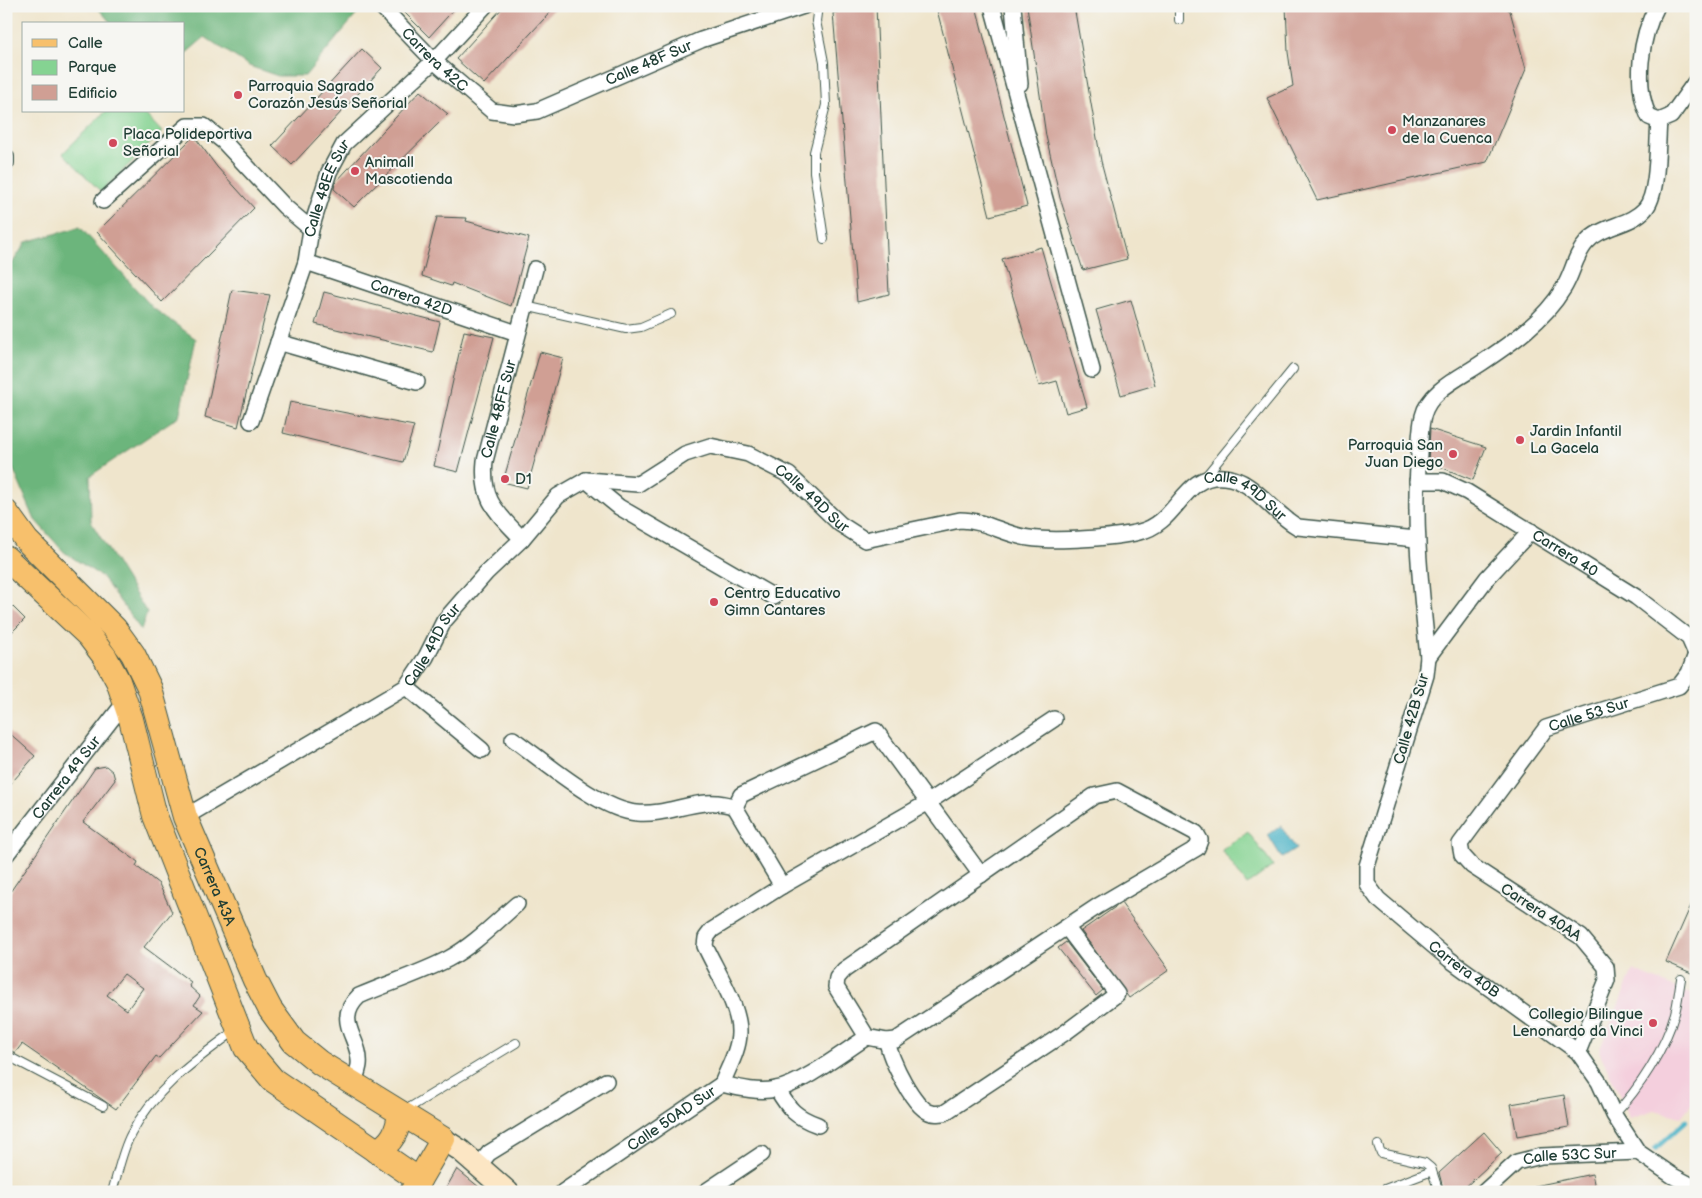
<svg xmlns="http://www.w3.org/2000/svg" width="1702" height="1198" font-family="'Balsamiq Sans',sans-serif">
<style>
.built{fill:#f4cfdd}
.green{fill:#85d392;stroke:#528863}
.forest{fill:#6cb57c;stroke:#467958}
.water{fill:#48b2c6;stroke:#34787d}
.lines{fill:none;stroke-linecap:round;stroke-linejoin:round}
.stream{stroke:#48b2c6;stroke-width:4.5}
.building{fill:#d09f94;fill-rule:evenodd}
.service-casing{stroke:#3e564b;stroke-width:10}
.minor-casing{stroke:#3e564b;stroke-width:18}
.secondary-casing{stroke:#3e564b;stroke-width:24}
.primary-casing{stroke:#3e564b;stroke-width:26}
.service{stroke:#fff;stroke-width:8}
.minor{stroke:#fff;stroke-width:15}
.secondary{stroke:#fce6c4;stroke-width:21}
.primary{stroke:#f7c06c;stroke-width:24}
.poi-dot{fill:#d1495b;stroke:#f6f6f2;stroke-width:2}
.labels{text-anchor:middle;stroke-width:4;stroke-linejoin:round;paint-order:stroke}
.street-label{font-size:15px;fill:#1f3d34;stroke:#f6f6f2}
.poi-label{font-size:15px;fill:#1f3d34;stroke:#f6f6f2;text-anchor:start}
</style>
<rect width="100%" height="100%" fill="#f6f6f2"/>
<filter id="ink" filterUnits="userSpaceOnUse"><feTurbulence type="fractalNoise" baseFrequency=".02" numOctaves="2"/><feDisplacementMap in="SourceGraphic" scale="10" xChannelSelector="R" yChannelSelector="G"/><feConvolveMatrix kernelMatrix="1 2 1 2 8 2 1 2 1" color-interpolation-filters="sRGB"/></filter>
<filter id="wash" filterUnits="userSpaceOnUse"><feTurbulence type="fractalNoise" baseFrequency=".0096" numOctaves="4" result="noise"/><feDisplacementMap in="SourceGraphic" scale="20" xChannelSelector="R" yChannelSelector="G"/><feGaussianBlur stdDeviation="1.12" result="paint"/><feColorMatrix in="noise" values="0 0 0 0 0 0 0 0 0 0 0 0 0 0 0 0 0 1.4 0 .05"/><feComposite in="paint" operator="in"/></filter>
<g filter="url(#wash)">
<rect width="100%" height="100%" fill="#efe5cc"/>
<path class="built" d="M1633 970 1696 996V1094L1694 1101 1681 1117 1654 1110 1630 1118 1599 1051Z"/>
<g class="green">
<path d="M106 111H142L162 132 101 192 63 153Z"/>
<path d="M1248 832 1273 866 1247 885 1222 850Z"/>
</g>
<g class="forest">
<path d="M96 6H334L357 14 305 76H278L249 66 205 37 184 55V24H112Z"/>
<path d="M80 227 153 308 196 339 179 416 90 476 91 522 147 613 141 630 102 577 64 552 35 520 6 452V273L26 242Z"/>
</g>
<path class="water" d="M1281 826 1296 849 1282 858 1268 835Z"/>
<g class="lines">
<path class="stream" d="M1655 1149 1686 1121"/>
</g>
<g id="blocks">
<g class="building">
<path d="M398 6H457L429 37Z"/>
<path d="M504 6H556L484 84 456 59Z"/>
<path d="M861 6H876L889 294 857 302 833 13Z"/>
<path d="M936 6H976L1027 206 990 216Z"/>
<path d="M1027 6H1074L1101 161 1127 259 1083 270 1060 198 1046 136Z"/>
<path d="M1286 6H1504L1510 11 1526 69 1487 162 1317 200 1267 98 1293 86 1288 52Z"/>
<path d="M362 49 382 68 292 165 272 146Z"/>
<path d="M420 91 448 114 354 207 334 189 335 183Z"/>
<path d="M194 136 217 167 254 208 162 302 97 232Z"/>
<path d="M437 217 467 218 466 221 529 238 511 306 452 283 451 286 422 276Z"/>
<path d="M1041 247 1087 407 1066 413 1057 381 1039 386 1002 259Z"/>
<path d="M232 290 270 295 238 427 205 417Z"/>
<path d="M324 292 440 322 433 352 315 324Z"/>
<path d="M1131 300 1155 385 1121 395 1096 310Z"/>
<path d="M464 331 494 337 458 472 434 466Z"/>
<path d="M540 352 563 358 527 488 503 482Z"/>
<path d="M290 402 414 426 403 462 283 433Z"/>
<path d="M1430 429 1486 447 1473 480 1428 462Z"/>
<path d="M6 600 25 619 6 638Z"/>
<path d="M6 730 35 756 6 789Z"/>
<path d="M106 766 113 772 115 780 83 822 138 862 136 866 159 884 172 912 144 947 191 982 189 986 200 996 194 1005 203 1011 159 1058 156 1056 116 1109 22 1044 15 1053 6 1047V898L95 768ZM124 974 143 988 127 1010 107 995Z"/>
<path d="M1696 894V975L1666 962Z"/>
<path d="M1121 903 1169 970 1129 998 1081 931Z"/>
<path d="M1066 942 1103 990 1096 996 1058 948Z"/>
<path d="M1564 1095 1569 1127 1517 1136 1511 1104Z"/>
<path d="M1484 1132 1502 1153 1460 1192H1444L1439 1173Z"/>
<path d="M457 1169 485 1192H444Z"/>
<path d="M1592 1174 1596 1192H1536L1535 1186Z"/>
</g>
</g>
</g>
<g filter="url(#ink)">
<use href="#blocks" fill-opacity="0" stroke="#3e564b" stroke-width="1"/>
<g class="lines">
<g class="service-casing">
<g id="service">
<path d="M818 6 816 21 824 62 826 105 814 152V172L824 239"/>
<path d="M1179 20V6"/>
<path d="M525 306 626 329 641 327 671 314"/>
<path d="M1205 477 1293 369"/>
<path d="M6 1055 103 1106"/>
<path d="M404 1111 516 1043"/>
<path d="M1614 1115C1639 1089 1665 1049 1675 1013 1678 1002 1679 990 1681 979"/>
<path d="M1378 1145 1381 1153 1425 1163 1431 1168 1439 1192"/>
<path d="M1385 1189 1432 1171"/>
<path d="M112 1192C118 1173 122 1151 131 1134 154 1089 197 1059 236 1030"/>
</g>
</g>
<g class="minor-casing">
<g id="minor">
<path id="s1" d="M381 6 434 61 492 111 514 114 537 111 701 40 804 6"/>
<path d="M992 6 1092 370"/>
<path d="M1013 6 1020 84"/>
<path d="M1657 6C1640 38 1634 85 1649 117L1659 121 1671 116 1696 81"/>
<path id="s2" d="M1659 121C1657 142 1659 194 1645 209 1630 226 1602 225 1587 242 1574 256 1573 274 1563 289 1544 321 1510 344 1480 364 1459 378 1429 391 1423 416 1420 428 1420 442 1419 454 1413 522 1421 589 1428 657L1426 675 1367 866V884L1378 899 1449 959 1578 1052 1599 1082 1614 1115 1638 1152 1673 1176 1696 1188"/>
<path d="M6 157V163"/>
<path d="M103 201 187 126H204L224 142 285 207 311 229"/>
<path id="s3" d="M306 262 517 333"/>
<path d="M278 342 417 382"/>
<path id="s4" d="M251 421 306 262 311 229 329 172 344 144 436 59 485 6"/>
<path d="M586 480 619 507 774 597"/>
<path id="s5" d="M1417 481H1443L1467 492 1636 597 1689 638 1696 654"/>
<path id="s6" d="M522 539C497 512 481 501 485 461L535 269"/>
<path d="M1428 657 1487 578 1531 531"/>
<path d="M406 687 482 750"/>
<path d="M513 739C544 761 600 810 637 813 672 816 700 794 735 807L782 886"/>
<path d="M1117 791 1196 833 1200 840 1197 848 1098 906 896 1040 887 1041 867 1037 836 987 837 978 844 970 1094 796Z"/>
<path d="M735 807 741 795 876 731 981 875"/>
<path id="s7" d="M185 817 406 687 426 657 444 621 486 573 522 539 558 496 586 480 638 484 685 454 710 446 748 454 789 475 840 524 865 540 960 520C985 520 1005 535 1029 538 1054 542 1115 538 1139 532 1179 523 1182 473 1224 477 1253 479 1273 514 1298 527L1416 539"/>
<path id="s8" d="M6 855 125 702"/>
<path d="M887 1041C890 1058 914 1110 932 1113 935 1114 940 1113 944 1113L1066 1032 1117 994 1067 928"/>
<path id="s9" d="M1578 1052 1607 980 1606 967 1581 937 1472 866 1462 855 1460 844 1546 728 1679 686 1689 673 1696 654"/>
<path d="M354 1084C355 1078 358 1072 359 1065 362 1039 332 1022 359 996 389 983 419 974 448 959 474 945 495 923 517 904"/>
<path d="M722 1084C728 1068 739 1050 739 1033 740 1007 716 970 705 946L706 938 712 930 782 886 927 803 1054 719"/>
<path d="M777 1089C789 1109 795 1117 818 1125"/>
<path d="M479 1165 489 1153 606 1081"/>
<path id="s10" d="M563 1192 722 1084C739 1088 759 1093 776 1089 801 1085 845 1051 867 1037"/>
<path d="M705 1192 762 1154"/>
<path id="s11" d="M1484 1192 1517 1162 1541 1156 1638 1152"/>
</g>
</g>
<g class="secondary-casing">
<path id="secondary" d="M443 1139 460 1150 508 1192"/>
</g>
<g class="primary-casing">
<g id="primary">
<path id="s12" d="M6 512 27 541 115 629 133 654 150 689 185 817 255 980 270 1009 294 1042 320 1063 443 1139 412 1192"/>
<path d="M6 558 89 636 105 657 118 681 131 719 155 816 246 1048 273 1080 419 1180"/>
<path d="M376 1151C393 1143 398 1130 400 1113"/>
</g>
</g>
<use href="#service" class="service"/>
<use href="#minor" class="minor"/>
<use href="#secondary" class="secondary"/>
<use href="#primary" class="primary"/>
</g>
</g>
<g class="poi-dot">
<circle cx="238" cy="95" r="5"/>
<circle cx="1392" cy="130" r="5"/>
<circle cx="113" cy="143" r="5"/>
<circle cx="355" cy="171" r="5"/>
<circle cx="1520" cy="440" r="5"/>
<circle cx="1453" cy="454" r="5"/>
<circle cx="505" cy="479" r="5"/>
<circle cx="714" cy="602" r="5"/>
<circle cx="1653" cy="1023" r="5"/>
</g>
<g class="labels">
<g class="street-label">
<text dy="5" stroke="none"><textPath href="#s1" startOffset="76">Carrera 42C</textPath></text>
<text dy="5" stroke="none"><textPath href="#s1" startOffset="320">Calle 48F Sur</textPath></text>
<text dy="5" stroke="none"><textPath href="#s4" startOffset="245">Calle 48EE Sur</textPath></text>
<text dy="5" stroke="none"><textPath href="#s3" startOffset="111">Carrera 42D</textPath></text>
<text dy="5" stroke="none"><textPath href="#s6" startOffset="144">Calle 48FF Sur</textPath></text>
<text dy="5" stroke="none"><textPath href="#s7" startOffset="786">Calle 49D Sur</textPath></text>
<text dy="5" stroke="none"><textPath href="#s7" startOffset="1265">Calle 49D Sur</textPath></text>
<text dy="5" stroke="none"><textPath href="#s5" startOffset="168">Carrera 40</textPath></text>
<text dy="5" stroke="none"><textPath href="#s7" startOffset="306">Calle 49D Sur</textPath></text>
<text dy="5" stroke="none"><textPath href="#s9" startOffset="475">Calle 53 Sur</textPath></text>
<text transform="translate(1411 719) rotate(-74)" y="5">Calle 42B Sur</text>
<text dy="5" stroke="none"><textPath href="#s8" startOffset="98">Carrera 49 Sur</textPath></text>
<text dy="5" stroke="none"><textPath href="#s12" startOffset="438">Carrera 43A</textPath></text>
<text transform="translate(1541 912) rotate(33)" y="5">Carrera 40AA</text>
<text dy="5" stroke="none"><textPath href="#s2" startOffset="1010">Carrera 40B</textPath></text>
<text dy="5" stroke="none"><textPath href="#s10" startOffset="131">Calle 50AD Sur</textPath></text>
<text dy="5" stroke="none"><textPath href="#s11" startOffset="98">Calle 53C Sur</textPath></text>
</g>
<g class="poi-label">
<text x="248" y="91">Parroquia Sagrado<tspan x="248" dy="17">Corazón Jesús Señorial</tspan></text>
<text x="1402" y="126">Manzanares<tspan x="1402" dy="17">de la Cuenca</tspan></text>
<text x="123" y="139">Placa Polideportiva<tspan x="123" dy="17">Señorial</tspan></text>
<text x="365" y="167">Animall<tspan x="365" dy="17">Mascotienda</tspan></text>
<text x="1530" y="436">Jardin Infantil<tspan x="1530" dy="17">La Gacela</tspan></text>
<text x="1443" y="450" text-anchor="end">Parroquia San<tspan x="1443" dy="17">Juan Diego</tspan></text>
<text x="515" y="484">D1</text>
<text x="724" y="598">Centro Educativo<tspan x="724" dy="17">Gimn Cantares</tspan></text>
<text x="1643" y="1019" text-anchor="end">Collegio Bilingue<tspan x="1643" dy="17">Lenonardo da Vinci</tspan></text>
</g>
</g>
<rect width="1702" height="1198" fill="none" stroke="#f6f6f2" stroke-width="25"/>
<rect x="22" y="22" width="162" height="90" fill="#f6f6f2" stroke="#a0aca6"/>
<rect x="32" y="39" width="25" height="8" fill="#f7c06c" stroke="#a0aca6"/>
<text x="68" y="48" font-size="15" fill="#1f3d34">Calle</text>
<rect x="32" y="60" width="25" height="15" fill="#85d392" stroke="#a0aca6"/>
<text x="68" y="72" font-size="15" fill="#1f3d34">Parque</text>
<rect x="32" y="85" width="25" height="15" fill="#d09f94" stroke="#a0aca6"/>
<text x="68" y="98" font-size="15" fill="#1f3d34">Edificio</text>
</svg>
